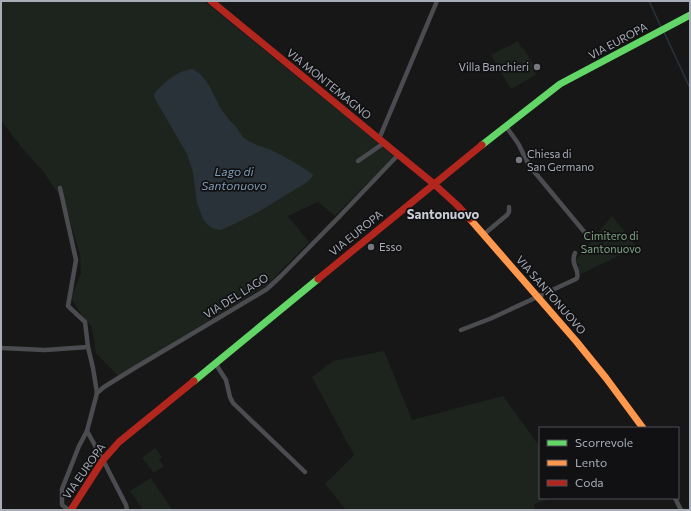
<svg xmlns="http://www.w3.org/2000/svg" width="691" height="511" font-family="Commissioner,sans-serif">
<style>
.green{fill:#1d241e}
.water{fill:#2a3239}
.lines{fill:none;stroke-linecap:round;stroke-linejoin:round}
.stream{stroke:#2a3239;stroke-width:1.5}
.street{stroke:#4b4c50;stroke-width:4.5}
.fast{stroke:#63d668;stroke-width:7}
.slow{stroke:#ff974d;stroke-width:7}
.jam{stroke:#b3261e;stroke-width:7}
.poi-dot{fill:#757880;stroke:#111113;stroke-width:1.5}
.labels{text-anchor:middle;stroke-width:3.5;stroke-linejoin:round;paint-order:stroke}
.street-label{font-size:11px;fill:#a8adb8;stroke:#111113}
.poi-label{font-size:11px;fill:#a8adb8;stroke:#111113;text-anchor:start}
.park-label{font-size:11px;fill:#7fa381;stroke:#111113}
.water-label{font-size:12px;font-style:italic;fill:#7f9bb3;stroke:#111113}
.quarter-label{font-size:13px;font-weight:bold;fill:#c9ccd4;stroke:#111113}
</style>
<rect width="100%" height="100%" fill="#171717"/>
<g class="green">
<path d="M1 1H204L394 156 335 216 318 202 288 216 309 242 267 285 118 376 96 353 92 327 81 314 71 298 81 273 80 254 65 204 43 171 22 148 1 120Z"/>
<path d="M518 41 522 49H524L534 66 532 67 536 75 511 89 491 55Z"/>
<path d="M612 216 637 247 581 274 577 268 580 265 575 261Z"/>
<path d="M384 351 412 420 503 396 540 447V498L549 499 534 504 535 510H346L325 484 354 455 312 377 333 361Z"/>
<path d="M155 448 162 457 159 460 164 466 154 473 142 458Z"/>
<path d="M151 478 172 510H143L130 491Z"/>
</g>
<path class="water" d="M192 69C210 77 213 98 224 113 227 118 232 122 236 127 239 130 240 134 243 137 250 144 262 146 271 150 285 157 298 164 311 173L313 175C309 183 298 187 291 192L258 212 230 226 220 230 212 228 207 224 203 219 197 203 193 172 187 154 155 99 154 94C164 82 177 71 192 69Z"/>
<g class="lines">
<g class="stream">
<path d="M649 1 661 27"/>
<path d="M664 32 690 88"/>
</g>
<g class="street">
<path d="M506 126C510 133 515 138 519 145 523 153 526 161 532 169L586 234"/>
<path d="M379 139 437 1"/>
<path d="M358 161 384 143"/>
<path d="M60 188 76 260 68 306 85 322 88 347 93 368 97 393 87 431 79 446 62 489V505L69 510"/>
<path d="M483 235 507 215 509 212V207"/>
<path d="M461 330 492 318 576 279 577 278C580 269 570 265 575 253"/>
<path d="M1 348 45 350 88 347"/>
<path d="M215 363 226 380 230 397 233 403 305 472"/>
<path d="M97 393 104 387 133 369 267 289 281 276 337 219 398 155"/>
<path d="M87 431 103 460 126 505 127 510"/>
<path d="M675 498 681 510"/>
</g>
<g class="fast">
<path d="M482 145 560 84 690 15"/>
<path d="M194 381 318 279"/>
</g>
<path class="slow" d="M470 219 576 341 606 378 643 428"/>
<g class="jam">
<path d="M211 1 434 184 457 205 470 219"/>
<path d="M318 279 482 145"/>
<path d="M71 510 103 460 119 442 194 381"/>
</g>
</g>
<g class="poi-dot">
<circle cx="537" cy="67" r="4"/>
<circle cx="519" cy="160" r="4"/>
<circle cx="371" cy="247" r="4"/>
</g>
<g class="labels">
<g class="street-label">
<text transform="translate(618 41) rotate(-28)" y="4">VIA EUROPA</text>
<text transform="translate(329 84) rotate(39)" y="4">VIA MONTEMAGNO</text>
<text transform="translate(356 233) rotate(-39)" y="4">VIA EUROPA</text>
<text transform="translate(551 295) rotate(49)" y="4">VIA SANTONUOVO</text>
<text transform="translate(236 296) rotate(-32)" y="4">VIA DEL LAGO</text>
<text transform="translate(84 471) rotate(-55)" y="4">VIA EUROPA</text>
</g>
<g class="poi-label">
<text x="529" y="71" text-anchor="end">Villa Banchieri</text>
<text x="527" y="158">Chiesa di<tspan x="527" dy="13">San Germano</tspan></text>
<text x="379" y="251">Esso</text>
</g>
<g class="park-label">
<text x="611" y="240">Cimitero di<tspan x="611" dy="13">Santonuovo</tspan></text>
</g>
<g class="water-label">
<text x="234" y="176">Lago di<tspan x="234" dy="14">Santonuovo</tspan></text>
</g>
<g class="quarter-label">
<text x="443" y="219">Santonuovo</text>
</g>
</g>
<rect width="691" height="511" fill="none" stroke="#a8adb8" stroke-width="4"/>
<rect x="539" y="427" width="140" height="72" fill="#111113" stroke="#4d4f55"/>
<rect x="547" y="440" width="20" height="6" fill="#63d668" stroke="#4d4f55"/>
<text x="575" y="447" font-size="12" fill="#a8adb8">Scorrevole</text>
<rect x="547" y="460" width="20" height="6" fill="#ff974d" stroke="#4d4f55"/>
<text x="575" y="467" font-size="12" fill="#a8adb8">Lento</text>
<rect x="547" y="480" width="20" height="6" fill="#b3261e" stroke="#4d4f55"/>
<text x="575" y="487" font-size="12" fill="#a8adb8">Coda</text>
</svg>
